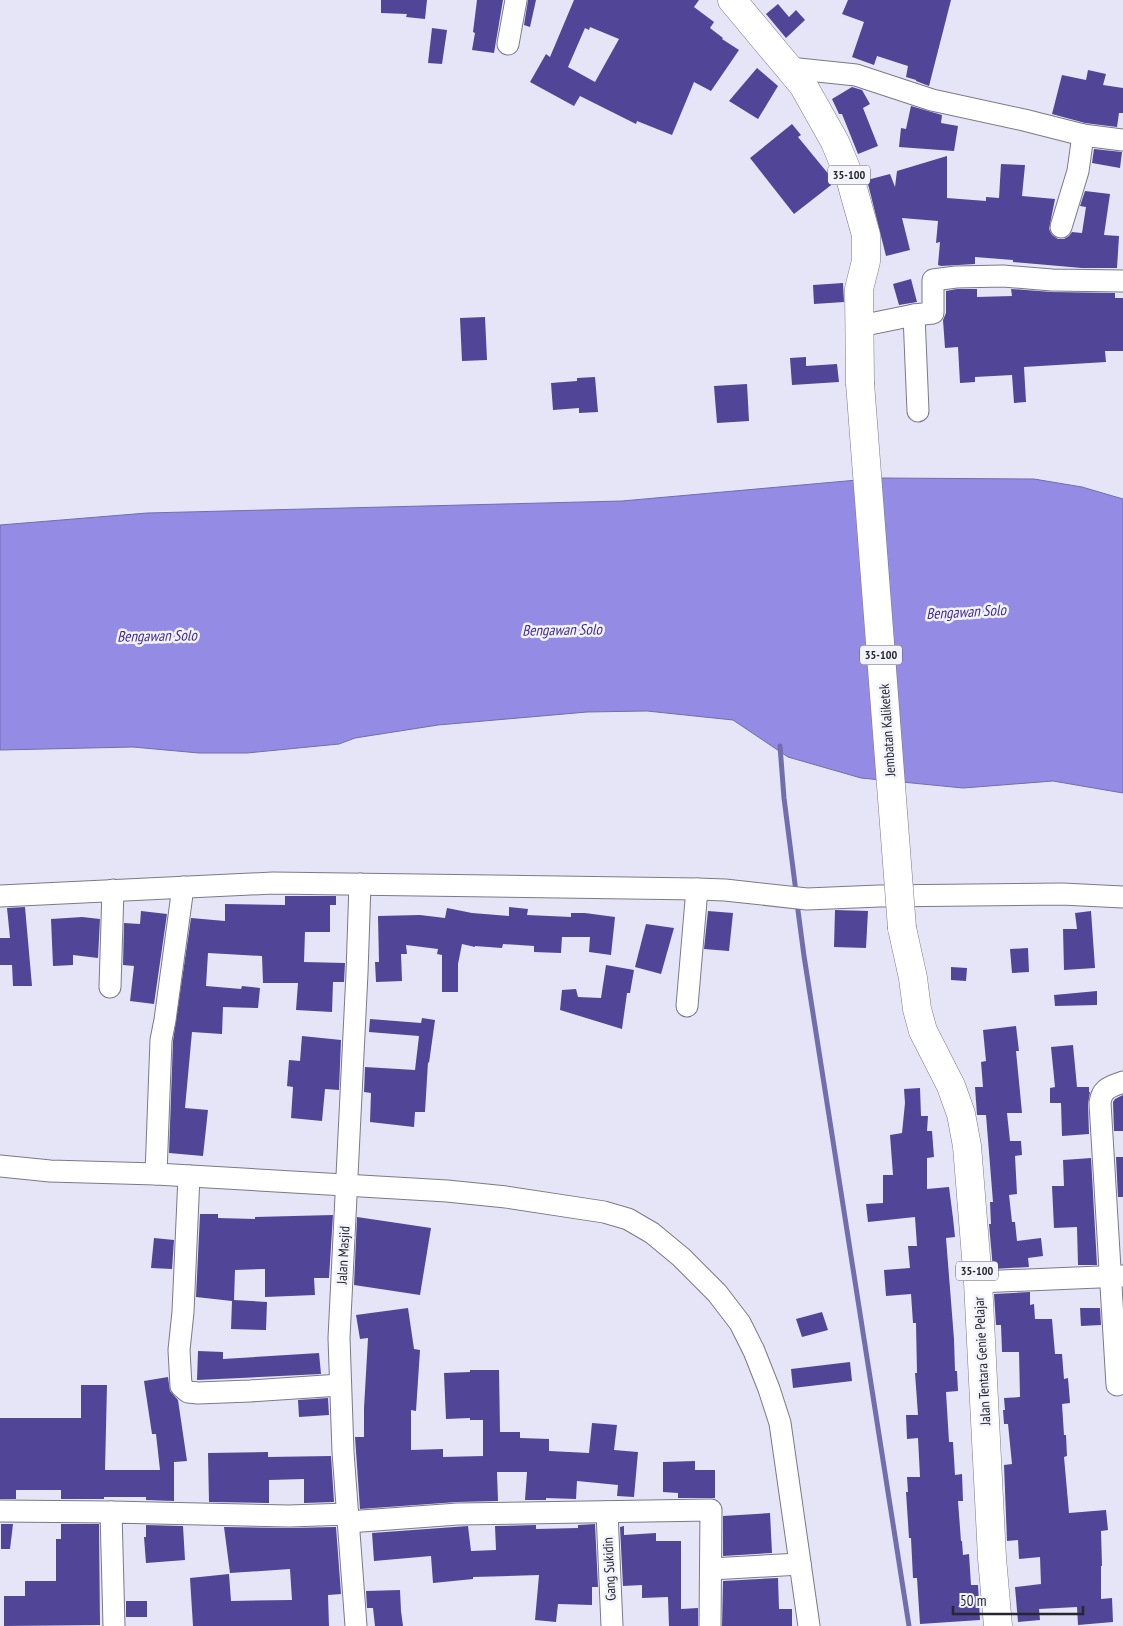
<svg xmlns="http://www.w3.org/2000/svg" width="1123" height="1626" font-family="'PT Sans Narrow',sans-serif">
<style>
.water{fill:#938be4;stroke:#736dad}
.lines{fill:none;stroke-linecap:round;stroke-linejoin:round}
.stream{stroke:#736dad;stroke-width:5}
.building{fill:#514597;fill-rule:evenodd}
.minor-casing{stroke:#7a7989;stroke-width:23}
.major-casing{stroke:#7a7989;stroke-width:29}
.minor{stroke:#fff;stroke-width:21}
.major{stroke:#fff;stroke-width:28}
.major-bridge-casing{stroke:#7a7989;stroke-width:29;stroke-linecap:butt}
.major-bridge{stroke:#fff;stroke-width:28}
.labels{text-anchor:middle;stroke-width:5;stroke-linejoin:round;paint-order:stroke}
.shield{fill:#f3f3fe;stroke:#64646c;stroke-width:1}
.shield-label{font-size:12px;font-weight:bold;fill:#27272d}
.street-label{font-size:14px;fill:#27272d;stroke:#f3f3fe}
.water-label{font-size:15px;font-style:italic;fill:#432b92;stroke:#f3f3fe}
</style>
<rect width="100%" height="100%" fill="#e5e5f7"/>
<path class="water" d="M880 478 1034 479 1082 487 1123 499V793L1053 781 963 788 861 778 788 757 733 720 647 711 587 712 438 725 355 738 339 744 247 753H199L133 747 0 750V525L147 513 622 501Z"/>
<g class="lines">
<g class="stream">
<path d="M780 746 784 798 796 892"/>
<path d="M797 903 804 956 909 1626"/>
</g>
</g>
<g class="building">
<path d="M381 0H427L425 19 406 17 407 14 381 13Z"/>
<path d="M477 0H503L494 53 472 50 475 33 473 32Z"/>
<path d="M528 0H536L530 27 524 25Z"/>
<path d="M574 0H699L694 7 714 22 710 28 723 38 722 39 739 50 711 91 694 82 672 135 637 121 636 124 580 96 574 106 530 82 546 54 550 57ZM590 27 619 39 595 82 568 67 585 28 589 30Z"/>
<path d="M848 0H951L929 86 916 81V80L906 77 908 66 877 56 874 65 852 57 864 22 842 14Z"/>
<path d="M778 4 789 17 796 10 805 20 786 38 766 14Z"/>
<path d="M432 28 447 30 442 64 428 63Z"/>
<path d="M757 68 778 86 758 119 729 101Z"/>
<path d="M1088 70 1106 74 1103 85 1123 88V113H1119L1117 127 1085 123 1052 114 1062 75 1086 80Z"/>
<path d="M852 87 862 90 870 104 863 108 878 146 858 154 842 114H839L832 99Z"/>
<path d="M911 106 942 115 941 123 958 126 954 151 899 147 901 128 906 129Z"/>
<path d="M792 124 801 135 798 137 835 182 794 214 750 158Z"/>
<path d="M1094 149 1122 152 1120 168 1092 163Z"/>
<path d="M947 156V198L986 201V197L999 198 1001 164 1025 165 1022 196 1055 199 1049 229 1052 235 1058 239H1064L1069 236 1072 232 1082 233 1086 207 1080 206 1085 191 1110 194 1104 235 1119 236 1117 268H1082L1013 262V260L975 257V264L941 266 938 265 940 242 936 243 938 221 902 218 910 250 886 256 867 180 890 174 895 187 897 171Z"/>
<path d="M911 279 917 302 899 305 893 284Z"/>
<path d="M843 283 844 302 814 304 813 285Z"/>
<path d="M957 289H977V297L1012 296 1011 289 1052 292 1115 293V298H1123V351H1105L1106 362 1024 367 1026 402 1014 403 1012 375 975 377V382L960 383 958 347 945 348 943 320 946 313V291Z"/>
<path d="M485 317 487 360 462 361 460 318Z"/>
<path d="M806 357V366L837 364 839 382 792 385 790 358Z"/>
<path d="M595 377 598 412 579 413V408L553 410 551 383 577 381V378Z"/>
<path d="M747 384 749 421 717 423 714 386Z"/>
<path d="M285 896H336V905H330V932H305L304 962 345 963 344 982H333L332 1012 296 1010 298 983H263L262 956 208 953 206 986 241 989 242 986 260 988 258 1008 223 1007 222 1034 192 1032 185 1108 208 1110 203 1156 169 1153 173 1041 191 918 225 921V904L285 905Z"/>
<path d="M25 907 32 986H13L12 965H0V938H10L7 908Z"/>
<path d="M509 907 528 909 527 915 571 917V913H585L615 917 611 955 589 952 590 937H562L561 953 534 952V946L503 944 502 948 475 946V947L462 944 458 964V992H442V955L437 954 438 949 406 945 407 954H401L402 981 376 982 375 962H379L378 916 420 915 445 918 447 908 472 913 509 916Z"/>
<path d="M835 910 868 911 866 948 834 947Z"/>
<path d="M141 911 167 914 154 1004 130 1001 134 966 123 965 124 923 140 924Z"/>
<path d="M708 911 733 913 729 951 704 949Z"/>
<path d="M1091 911 1095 968 1064 970 1063 929H1077L1075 913Z"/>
<path d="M82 917 100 919 98 958 73 955V965L53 966 51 919Z"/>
<path d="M646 924 674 928 661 974 635 967Z"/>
<path d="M1028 948 1029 972 1012 973 1010 949Z"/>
<path d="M606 965 634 970 630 993H627L622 1029 560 1010 562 990 576 989 578 997 601 998Z"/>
<path d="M951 967 967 968 966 981 951 980Z"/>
<path d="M1097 991V1005L1055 1006 1054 995Z"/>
<path d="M422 1018 435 1020 429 1063 428 1062 425 1112H415L414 1127 370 1122 371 1093 364 1092 365 1067 415 1070 419 1036 369 1032 370 1019 421 1023Z"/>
<path d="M1016 1026 1019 1051H1016L1022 1113H1007L1010 1141H1021L1022 1155 1015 1156 1017 1194 1009 1195 1012 1222H1015L1017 1241 1041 1238 1043 1256 1028 1258 1029 1267 993 1269 989 1224H991L990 1202H993L986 1115H977L975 1087H983L981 1062 986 1061 983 1030Z"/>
<path d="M302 1036 341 1040 339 1090 325 1089 322 1121 291 1118 293 1087 287 1086 289 1060 300 1061Z"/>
<path d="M1073 1045 1077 1087H1089V1092H1090L1088 1104 1089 1134 1062 1136 1061 1103H1050V1088L1055 1087 1051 1047Z"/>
<path d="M920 1088 921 1116H928L927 1131H932L934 1157 927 1158V1189L949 1187 953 1218 955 1237 946 1238 954 1339 955 1371H957L958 1391 946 1392 949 1442H953L955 1475 962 1474 963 1501H958L961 1541H962L963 1555 969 1554 971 1585H978L980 1620 920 1624 917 1578H913L911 1538H909L906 1492H908L907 1477H920L918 1438 907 1439 906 1415H918L915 1373H917L916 1323H913L911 1294 886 1296 884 1270 910 1268 908 1246H917L915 1217 868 1222 866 1204 883 1203V1175H893L890 1135 902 1133 905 1103 904 1089Z"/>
<path d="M1123 1095V1131H1114L1113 1102 1115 1099Z"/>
<path d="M1116 1157H1123V1197H1118Z"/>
<path d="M1091 1158 1097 1265H1078L1077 1227 1054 1228 1052 1186H1064L1063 1160Z"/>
<path d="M200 1214H218V1218L255 1219V1217L333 1215 329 1278H314L315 1295 265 1297V1269L235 1270 234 1300 267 1302 266 1330 231 1329 232 1301 196 1297Z"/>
<path d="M357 1217 431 1228 420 1295 354 1285Z"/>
<path d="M154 1238 174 1240 172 1269 151 1268Z"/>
<path d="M1030 1292V1305L1034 1304 1035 1319H1052L1055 1354H1062L1064 1379 1068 1378 1070 1403 1062 1404 1064 1435H1066L1067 1456 1064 1457 1069 1513 1106 1510 1108 1530 1101 1531 1102 1566H1101V1599L1112 1598 1113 1622 1078 1625 1077 1607 1039 1609 1040 1620 1018 1622 1015 1587 1041 1584 1040 1557 1019 1559 1018 1540 1007 1541 1004 1465 1012 1464 1008 1424H1004L1003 1410H1005L1004 1398 1020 1397 1019 1352H1002L1001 1325H996L994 1294Z"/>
<path d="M408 1308 414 1349 420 1350 416 1411 411 1410V1450L443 1449V1457L483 1456V1420H470V1418L446 1419 444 1373 470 1372V1370H499L500 1432H520V1438L549 1439V1451L589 1453 592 1423 617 1425 614 1450 638 1452 634 1497 617 1496 618 1485 577 1481 576 1499 546 1498V1500H525L527 1472H497L498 1501 457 1502 360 1509 355 1437H364V1408L368 1338 360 1339 356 1315Z"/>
<path d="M1080 1308H1100L1101 1325 1081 1326Z"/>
<path d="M822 1312 828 1330 802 1337 796 1319Z"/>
<path d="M198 1351 223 1352V1359L319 1353 321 1374 197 1380Z"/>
<path d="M850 1362 852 1381 793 1388 791 1369Z"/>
<path d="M168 1377 170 1391 178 1400 187 1461 174 1462V1501L146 1500V1497H104V1499H61V1490H16V1499H0V1418H81V1385H107L105 1470H160L156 1434H152L144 1381Z"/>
<path d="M328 1398 329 1415 299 1417 298 1400Z"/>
<path d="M268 1452V1457L331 1456 334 1502 304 1503V1479L269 1480V1503L209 1502 208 1453Z"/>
<path d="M695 1461V1470H715V1498H678V1493L663 1492V1462Z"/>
<path d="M770 1513 772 1553 723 1556V1516Z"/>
<path d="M1 1524H13L10 1549H1Z"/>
<path d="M61 1524H99L100 1625 4 1626V1596H25V1581H56V1539H61Z"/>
<path d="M595 1524 598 1587H592V1605L558 1604 556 1622 535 1620 539 1575 473 1577V1579L433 1583 431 1556 374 1561 372 1533 468 1526 471 1551 496 1550 495 1526 536 1525V1529L578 1528V1525Z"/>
<path d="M146 1525 183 1526 185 1560 146 1563 144 1537H146Z"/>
<path d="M624 1526V1535L656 1533V1541H681V1609L698 1608V1626H669L668 1597 642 1598V1585L623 1586 620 1527Z"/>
<path d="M224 1527 289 1528 336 1527 341 1594 328 1595 329 1626H193L190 1578 229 1574 231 1601 292 1600 290 1569 230 1573Z"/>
<path d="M778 1578 779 1609H792V1626H722L723 1581Z"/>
<path d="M400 1590 401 1611 403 1626H375L373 1608H367L366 1591Z"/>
<rect x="126" y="1601" width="21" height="16"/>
</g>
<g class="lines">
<g class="minor-casing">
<g id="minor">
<path d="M508 44 516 0"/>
<path d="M789 68 856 75 932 100 1024 120 1083 135 1123 140"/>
<path d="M1061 227 1078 171 1083 135"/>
<path d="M914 315 918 411"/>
<path d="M860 326 914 315 933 313V280L956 277 1003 276 1052 280 1123 281"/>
<path d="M0 896 273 883 697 889 725 890 807 899 879 896 1062 894 1123 897"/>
<path d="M110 987 113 890"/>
<path d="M687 1006 697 889"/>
<path d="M0 1166 50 1171 156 1174 447 1191 506 1197 604 1212 628 1219 652 1233 681 1257 717 1293 740 1323 754 1351 769 1389 780 1423 809 1626"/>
<path d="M156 1174 161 1040 165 1020 183 887"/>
<path d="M189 1176 183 1312 179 1350 181 1386 188 1392 198 1393 250 1391 340 1385"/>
<path d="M978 1282 1123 1276"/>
<path d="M1117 1385 1100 1103C1102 1088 1110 1087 1123 1082"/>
<path d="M0 1511 111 1512"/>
<path d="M607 1512 612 1626"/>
<path d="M348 1522 458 1514 711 1510 710 1626"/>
<path d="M711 1569 800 1564"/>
<path d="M114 1626 111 1512 289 1516 348 1514"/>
<path d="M356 1626 343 1452 339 1338 357 973 360 884"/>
</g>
</g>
<g class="major-casing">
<g id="major">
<path d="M732 0 803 85 835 142 850 178 866 235V261L859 289 860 383"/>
<path d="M902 928 913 978 917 1009 923 1031 951 1086 961 1114 967 1146 978 1282 992 1558 998 1626"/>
</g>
</g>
<use href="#minor" class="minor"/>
<use href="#major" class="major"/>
<g class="major-bridge-casing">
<path id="major-bridge" d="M860 383 902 928"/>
</g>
<use href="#major-bridge" class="major-bridge"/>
</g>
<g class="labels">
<g class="shield">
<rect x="828" y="165.5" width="42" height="19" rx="4"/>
<rect x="860" y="645.5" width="42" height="19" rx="4"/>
<rect x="956" y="1261.5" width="42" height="19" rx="4"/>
</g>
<g class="shield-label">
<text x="849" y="179">35-100</text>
<text x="881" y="659">35-100</text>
<text x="977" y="1275">35-100</text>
</g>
<g class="street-label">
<text transform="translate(887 730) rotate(-94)" y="5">Jembatan Kaliketek</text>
<text transform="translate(343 1255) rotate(-87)" y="5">Jalan Masjid</text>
<text transform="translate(982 1361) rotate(-93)" y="5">Jalan Tentara Genie Pelajar</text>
<text transform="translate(609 1569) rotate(-93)" y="5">Gang Sukidin</text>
</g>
<g class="water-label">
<text transform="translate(966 612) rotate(-3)" y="5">Bengawan Solo</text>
<text transform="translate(562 630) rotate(-1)" y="5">Bengawan Solo</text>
<text transform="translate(157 636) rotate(-1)" y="5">Bengawan Solo</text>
</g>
</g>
<path d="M953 1606v8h130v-8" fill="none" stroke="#27272d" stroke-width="2.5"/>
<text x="960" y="1606" font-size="15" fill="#27272d" stroke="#f3f3fe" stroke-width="4" paint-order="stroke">50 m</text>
</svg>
